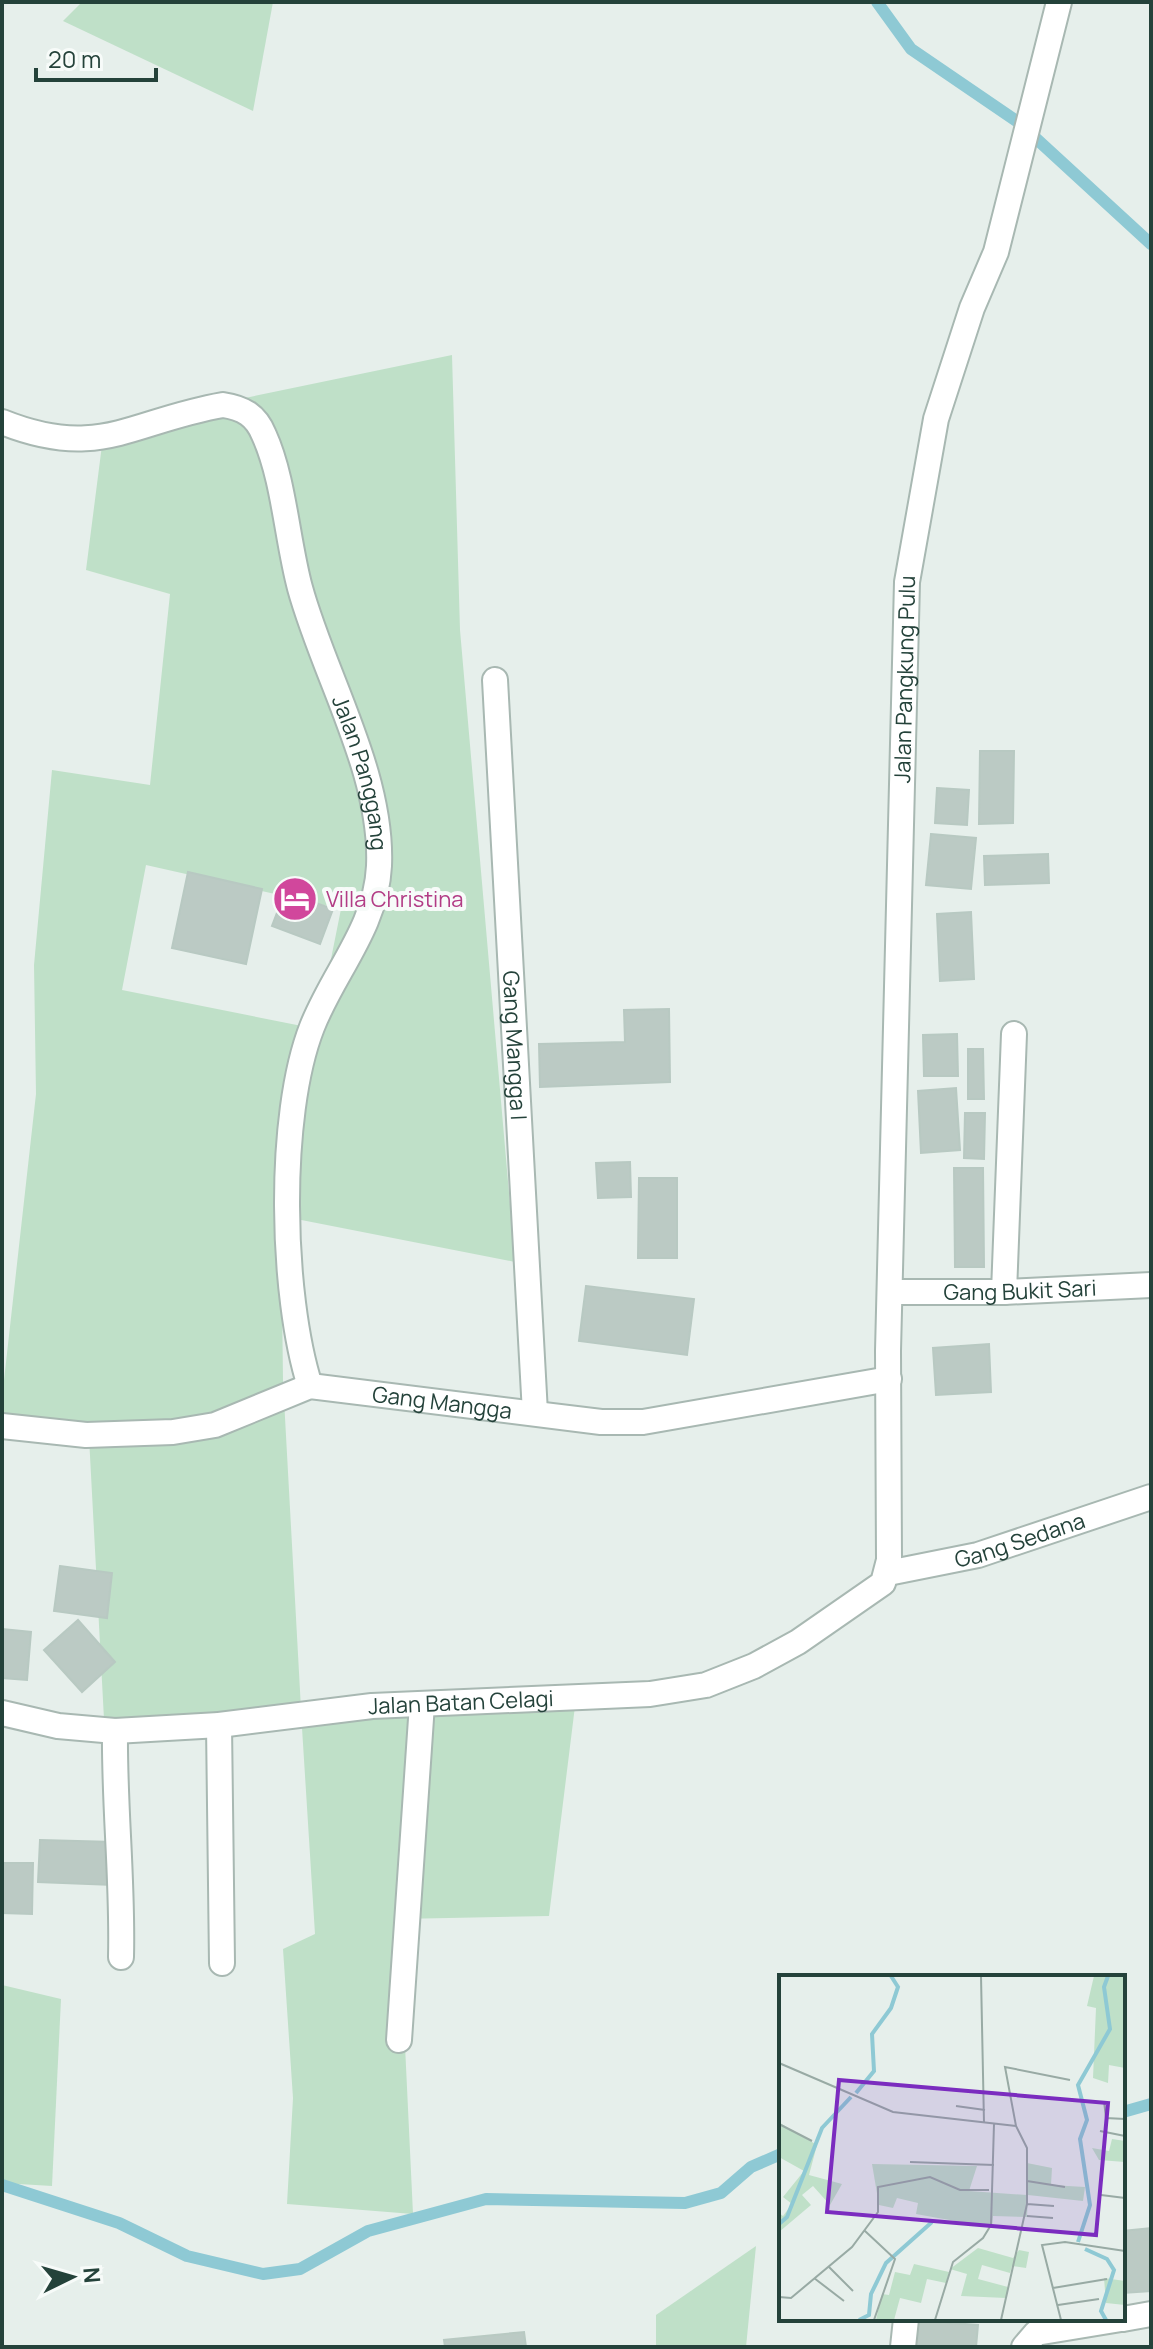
<svg xmlns="http://www.w3.org/2000/svg" width="1153" height="2349" font-family="Manrope,sans-serif">
<style>
.green{fill:#bfe0c8;fill-rule:evenodd}
.lines{fill:none;stroke-linecap:round;stroke-linejoin:round}
.stream{stroke:#8ec9d4;stroke-width:12}
.building{fill:#bbcac4;stroke:#b8c9c2;stroke-width:2}
.minor-casing{stroke:#a8b8b2;stroke-width:28}
.minor{stroke:#fff;stroke-width:24}
.labels{text-anchor:middle;stroke-width:8;stroke-linejoin:round;paint-order:stroke}
.street-label{font-size:22px;fill:#24423a;stroke:#f7fbf9}
.hotel-label{font-size:22px;fill:#b23c85;stroke:#f7fbf9;text-anchor:start}
.inset-river{fill:none;stroke:#8ec9d4;stroke-width:4}
.inset-road{fill:none;stroke:#98aaa4;stroke-width:2}
.view{fill:#7b2cbf;fill-opacity:0.15;stroke:#7b2cbf;stroke-width:4}
.inset-edge{fill:none;stroke:#24423a;stroke-width:4}
</style>
<rect width="100%" height="100%" fill="#e6efeb"/>
<g class="green">
<path d="M82 2H273L253 111 63 21Z"/>
<path d="M452 355 460 630 515 1262 281 1216 283 1381 302 1727 577 1690 549 1916 399 1919 413 2214 287 2204 293 2098 283 1949 315 1934 302 1728 105 1738 89 1437 2 1438V1398L36 1094 34 965 52 770 150 785 170 594 86 570 102 445 240 399ZM146 865 341 909 317 1029 122 990Z"/>
<path d="M2 1985 61 1999 52 2186 2 2183Z"/>
<path d="M756 2246 746 2347H656V2315Z"/>
</g>
<g class="lines">
<g class="stream">
<path d="M877 2 911 49 1018 122 1151 244"/>
<path d="M1123 2112 1151 2104"/>
<path d="M2 2185 119 2223 187 2256 263 2274 300 2269 368 2231 486 2199 685 2203 721 2193 751 2167 781 2154"/>
</g>
</g>
<g class="building">
<path d="M980 751H1014L1013 823 979 824Z"/>
<path d="M937 788 969 790 967 825 935 823Z"/>
<path d="M931 834 976 838 971 889 926 885Z"/>
<path d="M1048 854 1049 883 985 885 984 856Z"/>
<path d="M188 872 262 889 246 964 172 948Z"/>
<path d="M285 892 333 909 320 944 272 926Z"/>
<path d="M971 912 974 979 940 981 937 914Z"/>
<path d="M669 1009 670 1082 540 1087 539 1044 625 1042 624 1010Z"/>
<path d="M957 1034 958 1076H924L923 1035Z"/>
<path d="M968 1049H983L984 1099H968Z"/>
<path d="M956 1088 960 1150 921 1153 918 1091Z"/>
<path d="M965 1113H985L984 1159 964 1158Z"/>
<path d="M630 1162 631 1197 598 1198 596 1163Z"/>
<path d="M954 1168H983L984 1267H955Z"/>
<path d="M639 1178H677V1258H638Z"/>
<path d="M586 1286 694 1299 687 1355 579 1341Z"/>
<path d="M989 1344 991 1392 936 1395 933 1348Z"/>
<path d="M60 1566 112 1573 107 1618 54 1611Z"/>
<path d="M78 1620 115 1662 82 1692 44 1650Z"/>
<path d="M2 1629 31 1632 27 1680 2 1678Z"/>
<path d="M40 1840 114 1842 113 1885 38 1882Z"/>
<path d="M2 1863H33L32 1914 2 1913Z"/>
<path d="M1151 2228V2291L1123 2293V2231Z"/>
<path d="M910 2320 978 2325 976 2347H908Z"/>
<path d="M524 2332 526 2347H445L444 2340Z"/>
</g>
<g class="lines">
<g class="minor-casing">
<g id="minor">
<path id="s1" d="M2 422C99 461 131 421 223 405 243 408 256 415 264 435 284 479 287 540 300 588 324 676 383 773 379 866 376 928 334 971 312 1027 277 1116 281 1295 310 1386"/>
<path id="s2" d="M495 680 535 1413"/>
<path id="s3" d="M890 1292H1004L1151 1285"/>
<path d="M1004 1292 1014 1034"/>
<path id="s4" d="M2 1426 86 1435 173 1432 215 1425 310 1386 601 1422H643L889 1379"/>
<path id="s5" d="M888 1573 978 1555 1151 1497"/>
<path id="s6" d="M2 1713 58 1726 115 1731 219 1725 372 1706 650 1694 706 1685 754 1666 798 1642 883 1583 889 1560 888 1351 907 582 936 419 972 308 996 252 1059 2"/>
<path d="M219 1725 222 1963"/>
<path d="M115 1731C114 1806 123 1881 121 1957"/>
<path d="M399 2040 422 1704"/>
<path d="M1123 2319 1151 2314"/>
<path d="M903 2347 906 2319"/>
<path d="M1024 2347 1036 2333 1121 2319"/>
</g>
</g>
<use href="#minor" class="minor"/>
</g>
<defs>
<g id="hotel-disc" transform="scale(2.3)"><circle r="9.5" fill="#d1479c" stroke="#f7fbf9"/><path d="M-6-4.5h1.5V1H6V5H4.5V3h-9V5H-6ZM-4 0a1.8 1.8 0 1 1 3.6 0ZM.5 0V-2.5h3Q6-2.5 6 0Z" fill="#fff"/></g>
</defs>
<g fill-rule="evenodd">
<use href="#hotel-disc" x="295" y="899"/>
</g>
<g class="labels">
<g class="street-label">
<text dy="8" stroke="none"><textPath href="#s6" startOffset="1818">Jalan Pangkung Pulu</textPath></text>
<text dy="8" stroke="none"><textPath href="#s1" startOffset="634">Jalan Panggang</textPath></text>
<text dy="8" stroke="none"><textPath href="#s2" startOffset="366">Gang Mangga I</textPath></text>
<text dy="8" stroke="none"><textPath href="#s3" startOffset="130">Gang Bukit Sari</textPath></text>
<text dy="8" stroke="none"><textPath href="#s4" startOffset="450">Gang Mangga</textPath></text>
<text dy="8" stroke="none"><textPath href="#s5" startOffset="136">Gang Sedana</textPath></text>
<text dy="8" stroke="none"><textPath href="#s6" startOffset="462">Jalan Batan Celagi</textPath></text>
</g>
<g class="hotel-label">
<text x="326" y="907">Villa Christina</text>
</g>
</g>
<g transform="translate(779 1975)">
<rect width="346" height="346" fill="#e6efeb"/>
<path d="M315 1H346V93L330 90 329 108 314 103 317 33 308 31ZM1 148 38 170 30 200 63 209 51 230 34 211 23 220 32 230 0 257V238L4 241 13 229 4 222 25 196 0 182ZM333 164 346 166V187L320 185 313 173 330 176ZM248 188 273 193 272 210 306 212 304 226 249 220 248 242 214 241 213 252 159 243 137 239 139 228 118 223 114 233 100 230 93 189 198 191 190 216 248 220ZM199 273 234 283 240 275 250 277 247 293 233 291 231 298 203 290 199 304 229 312 227 323 182 321 188 299 171 294ZM135 289 170 297 167 308 148 304 142 328 121 323 115 345H97L103 319 110 320 116 297 131 300ZM325 303 346 306V330L327 328Z" fill="#bfe0c8"/>
<path class="inset-river" d="M77 118 95 96 93 59 112 33 119 12 112 1M0 249 8 242 43 153 72 122M299 267 311 230 301 164 308 145 299 110 331 54 325 12 329 1M306 274 328 284 335 295 322 336 327 345M80 345 90 340 92 319 107 288 153 247"/>
<path class="inset-road" d="M202 1 205 148M0 88 114 137 237 151M325 126 327 143 346 144M177 131 206 135M0 149 33 166M321 156 346 161M131 187 215 190M248 206 286 212M322 220 346 223M248 229 275 231M248 241 274 243M86 256 116 284 95 345M50 292 74 316M35 303 65 326M274 313 328 304M0 322 12 323 73 272 99 237V212L151 202 181 215H210M279 330 320 324M156 345 174 287 204 263 212 250 215 149M222 345 248 229V173L237 151 226 92 291 105M282 345 263 270 286 267 346 276"/>
<path class="view" d="M60 105 329 128 317 260 48 237Z"/>
<rect width="346" height="346" class="inset-edge"/>
</g>
<rect width="1153" height="2349" fill="none" stroke="#24423a" stroke-width="8"/>
<g transform="translate(72 2277) rotate(85)" stroke="#f7fbf9" stroke-width="6" paint-order="stroke">
<path d="M0-6L14 30L0 20L-14 30Z" fill="#24423a"/>
<text y="-12" font-size="22" font-weight="bold" text-anchor="middle" fill="#24423a">N</text>
</g>
<path d="M36 68v12h120v-12" fill="none" stroke="#24423a" stroke-width="4"/>
<text x="48" y="68" font-size="24" fill="#24423a" stroke="#f7fbf9" stroke-width="6" paint-order="stroke">20 m</text>
</svg>
